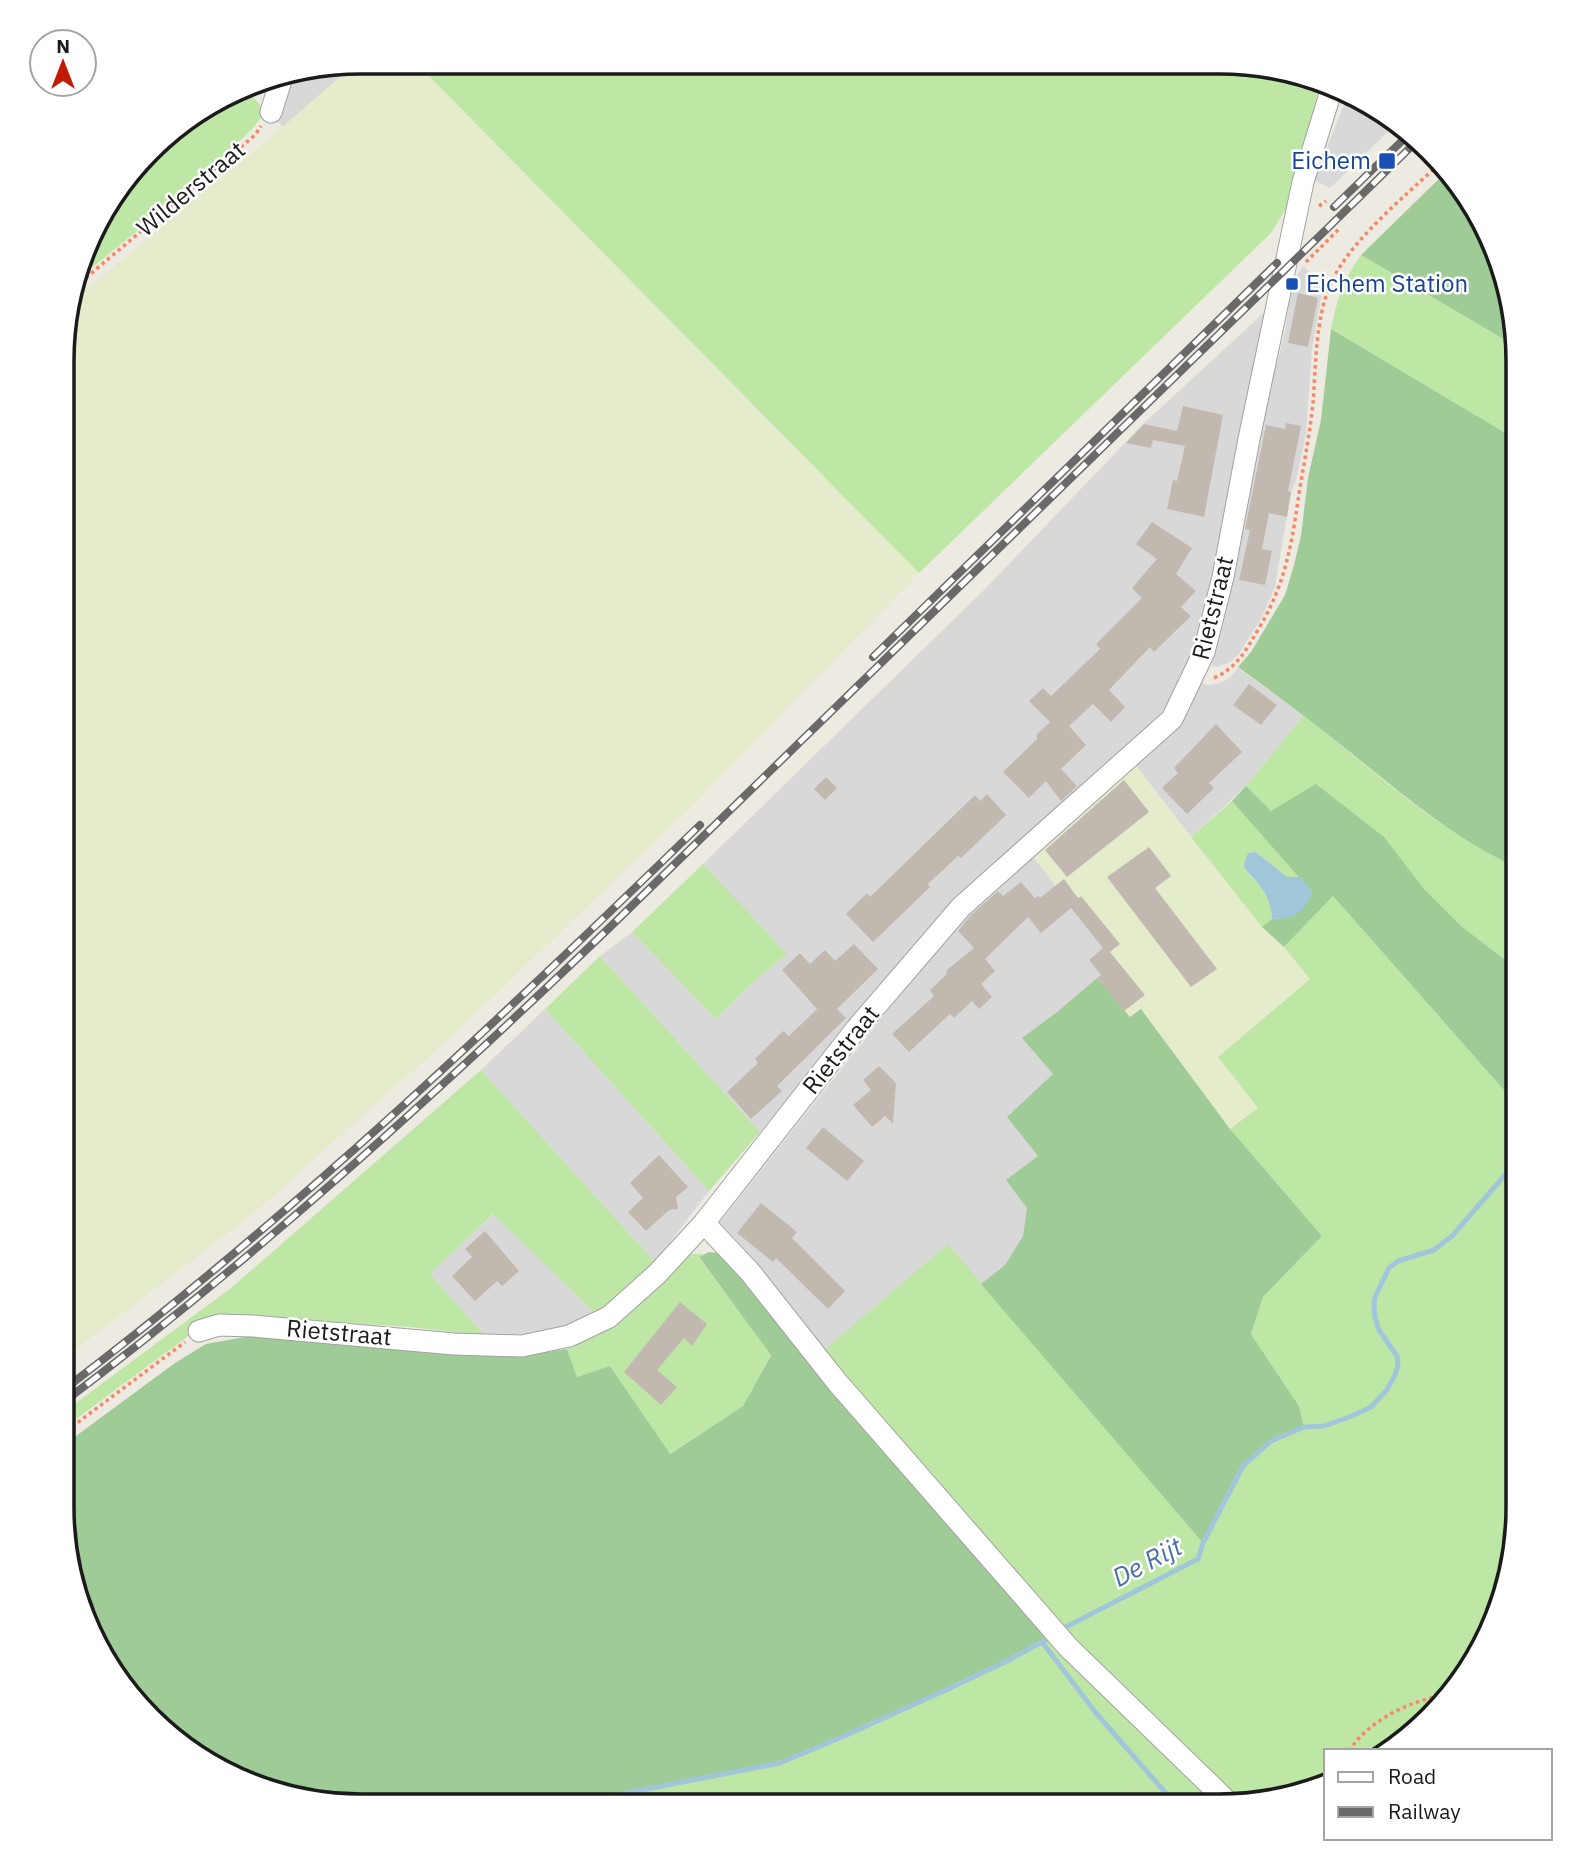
<svg xmlns="http://www.w3.org/2000/svg" width="1580" height="1868" font-family="'IBM Plex Sans',sans-serif">
<style>
.residential{fill:#d9d8d8}
.farmland{fill:#e5eccc}
.grass{fill:#bee7a6}
.forest{fill:#9fcb96}
.water{fill:#a1c6da}
.lines{fill:none;stroke-linecap:round;stroke-linejoin:round}
.stream{stroke:#a1c6da;stroke-width:5}
.building{fill:#c1b9b0}
.minor-casing{stroke:#a2a2a2;stroke-width:23}
.path{stroke:#f68868;stroke-width:3.5;stroke-dasharray:3.5 3.5;stroke-linecap:butt}
.minor{stroke:#fff;stroke-width:21}
.rail-casing{stroke:#696969;stroke-width:8}
.rail{stroke:#fff;stroke-width:5;stroke-dasharray:16;stroke-linecap:butt}
.transit-dot{fill:#1a4fb4;stroke:#fff;stroke-width:2.5}
.labels{text-anchor:middle;stroke-width:5;stroke-linejoin:round;paint-order:stroke}
.transit-label{font-size:24px;fill:#164399;stroke:#fff;text-anchor:end}
.street-label{font-size:24px;fill:#1b1b1b;stroke:#fff}
.water-label{font-size:26px;font-style:italic;fill:#4b6ea8;stroke:#fff}
.rim{fill:none;stroke:#1b1b1b;stroke-width:3.5}
</style>
<rect width="100%" height="100%" fill="#edeae1"/>
<g class="residential">
<path d="M357 62 283 127 278 121 293 72Z"/>
<path d="M1347 97 1386 112 1397 123 1330 188 1314 180Z"/>
<path d="M1303 266 1323 287 1312 349 1306 433 1296 481 1291 492 1275 587 1261 619 1239 654 1230 662 1217 667 1212 666V661L1263 416 1285 332 1292 284Z"/>
<path d="M1269 308 1223 543 1194 653 1171 700 1154 722 946 910 875 990 815 1067 760 1132 600 956 632 932 716 1019 749 986 786 954 703 864 986 588 1143 424Z"/>
<path d="M1238 668 1304 715 1246 786 1191 837 1136 766 1181 719 1201 683 1210 685 1220 683 1230 678Z"/>
<path d="M1031 854 1108 953 1089 960 1101 975 1056 1013 1054 1074 1023 1236 1005 1265 981 1284 948 1245 823 1351 717 1226 953 928Z"/>
<path d="M545 1009 709 1191 655 1262 481 1070Z"/>
<path d="M494 1214 595 1313 578 1323 543 1333 485 1336 429 1274Z"/>
</g>
<g class="farmland">
<path d="M414 61 919 573 689 809 452 1036 254 1213 62 1360 64 321 70 303 272 136 357 62Z"/>
<path d="M1136 766 1262 927 1284 947 1310 979 1218 1057 1258 1108 1230 1129 1142 1009 1131 1017 1097 978 1101 975 1089 960 1094 956 1111 955 1031 854Z"/>
</g>
<g class="grass">
<path d="M414 61 1259 64 1319 87 1291 201 1271 233 919 573Z"/>
<path d="M245 88 265 111 255 126 208 173 78 279 101 211 163 135Z"/>
<path d="M1361 255 1517 347 1519 441 1331 329C1336 302 1344 278 1361 255Z"/>
<path d="M1304 715C1371 769 1439 832 1518 868V970L1460 925 1424 889 1271 812 1246 786Z"/>
<path d="M1232 801 1301 877H1287L1256 852 1245 869C1260 885 1271 896 1272 919L1262 927 1191 837Z"/>
<path d="M703 864 787 954 749 986 716 1019 632 932Z"/>
<path d="M1333 896 1518 1106V1528L1503 1604 1469 1674 1386 1751H1326V1780L1247 1804 1145 1712 1063 1627 823 1351 948 1244 1203 1543 1243 1466 1271 1441 1304 1427 1299 1406 1251 1334 1263 1297 1322 1236 1230 1129 1258 1108 1218 1057 1310 979 1284 947Z"/>
<path d="M600 956 760 1132 709 1191 545 1009Z"/>
<path d="M481 1070 655 1262 621 1295 595 1313 493 1214 430 1274 485 1336 411 1327 315 1321 210 1320 61 1430V1414L231 1288Z"/>
<path d="M691 1254H703L699 1258 771 1354 743 1406 669 1454 610 1366 577 1377 567 1349C593 1335 621 1321 643 1301 661 1285 669 1267 691 1254Z"/>
<path d="M1051 1636 1228 1806H582C654 1782 731 1779 803 1753L1007 1661Z"/>
</g>
<g class="forest">
<path d="M1444 174 1479 210 1508 282 1517 347 1361 255Z"/>
<path d="M1331 329 1519 441 1518 868C1455 840 1400 792 1346 749 1311 720 1275 694 1238 667L1251 652 1285 595 1294 565 1301 536 1308 478 1321 420Z"/>
<path d="M1316 784 1384 837 1424 889 1460 925 1518 970V1106L1333 896 1284 947 1262 927 1272 919 1284 918 1312 892 1232 801 1246 786 1271 811Z"/>
<path d="M1097 978 1130 1017 1141 1009 1230 1129 1322 1236 1263 1297 1251 1334 1299 1406 1304 1427 1271 1441 1243 1466 1203 1543 981 1284 1005 1265 1023 1236 1027 1208 1006 1180 1038 1156 1007 1117 1053 1074 1022 1038 1056 1013Z"/>
<path d="M709 1252 718 1253 740 1272 1051 1636 1007 1661 803 1753C731 1779 654 1782 582 1806H340L264 1791 194 1757 101 1658 72 1586 61 1508V1447L175 1363 206 1344 250 1336 314 1340 439 1353 514 1357 567 1349 577 1377 610 1366 670 1454 743 1406 771 1355 699 1257Z"/>
</g>
<path class="water" d="M1256 852 1287 877H1301L1312 892C1303 914 1296 918 1272 919 1271 896 1260 885 1245 869L1244 864 1248 853Z"/>
<g class="lines">
<g class="stream">
<path d="M1058 1631 1198 1559 1203 1543 1243 1466 1271 1441 1304 1427 1324 1426 1352 1416 1371 1407 1386 1391 1395 1375 1398 1365 1397 1356 1379 1330 1375 1318 1374 1305 1375 1297 1389 1268 1398 1261 1434 1250 1452 1236 1518 1160"/>
<path d="M1042 1642 1096 1713 1177 1806"/>
<path d="M582 1806 611 1796 780 1763 842 1737 948 1689 1007 1661 1051 1637"/>
</g>
</g>
<g class="building">
<path d="M1298 293 1318 298 1308 347 1288 343Z"/>
<path d="M1183 406 1223 415 1204 517 1167 509 1173 480 1177 481 1185 446 1153 440 1151 448 1126 443 1144 424 1177 431Z"/>
<path d="M1286 423 1301 426 1288 491 1291 492 1287 517 1269 513 1262 549 1272 551 1265 585 1239 580 1250 530 1245 529 1266 425 1285 429Z"/>
<path d="M1152 522 1192 548 1176 574 1196 591 1181 607 1191 616 1154 652 1150 647 1109 690 1125 707 1111 722 1093 704 1069 726 1086 745 1061 769 1077 786 1061 801 1046 781 1029 798 1003 772 1037 739V734L1050 722 1029 701 1043 688 1051 696 1100 649 1096 644 1142 598 1132 588 1157 559 1136 544Z"/>
<path d="M1249 684 1277 705 1261 725 1233 705Z"/>
<path d="M1216 724 1242 752 1209 783 1214 788 1187 814 1162 788 1178 773 1174 768Z"/>
<path d="M826 777 837 788 825 800 814 789Z"/>
<path d="M1124 780 1149 812 1067 877 1045 850Z"/>
<path d="M987 794 1006 815 961 858 958 856 928 884 930 887 873 942 846 914 867 893 870 897 975 795 980 801Z"/>
<path d="M1149 847 1171 876 1155 888 1217 969 1191 987 1107 877Z"/>
<path d="M1064 879 1078 898 1081 896 1120 944 1110 952 1145 995 1124 1011 1097 978 1101 975 1089 960 1103 948 1071 908 1041 933 1028 917 985 959 995 971 981 984 992 997 979 1009 972 1001 954 1018 950 1014 909 1052 892 1034 934 996 930 990 946 975 947 970 974 948 958 931 970 916 998 891 1003 896 1021 882 1035 898 1038 896 1040 898Z"/>
<path d="M854 944 878 969 837 1009 846 1018 777 1086 782 1091 751 1119 727 1092 758 1063 755 1059 783 1031 789 1036 817 1009 782 970 800 953 810 964 825 950 835 961Z"/>
<path d="M879 1066 896 1083 893 1124 885 1116 872 1127 853 1105 871 1090 863 1080Z"/>
<path d="M823 1127 864 1161 847 1181 806 1148Z"/>
<path d="M659 1155 688 1187 676 1197 678 1209 669 1210 646 1231 628 1212 643 1198 630 1183Z"/>
<path d="M761 1203 797 1232 792 1238 845 1291 828 1309 776 1258 773 1262 737 1233Z"/>
<path d="M485 1231 519 1271 502 1286 497 1281 475 1301 452 1276 472 1257 465 1249Z"/>
<path d="M680 1302 707 1324 692 1346 684 1338 657 1370 677 1387 661 1405 624 1372Z"/>
</g>
<g class="lines">
<g class="minor-casing">
<g id="minor">
<path d="M271 112 283 74"/>
<path d="M704 1223 750 1272 837 1382 1068 1647 1232 1806"/>
<path d="M199 1331 219 1325 253 1326 454 1344 522 1346 569 1336 609 1317 657 1274 704 1223 857 1028 961 907 1172 719 1204 652 1223 577 1249 439 1303 182 1331 91"/>
</g>
</g>
<g class="path">
<path d="M1319 206 1326 201"/>
<path d="M1306 262 1339 229"/>
<path d="M75 287 255 135 261 126"/>
<path d="M1214 678C1238 667 1246 650 1259 628 1287 581 1292 541 1300 487 1305 459 1310 431 1313 403 1316 365 1315 319 1331 283 1350 241 1403 198 1437 166"/>
<path d="M61 1435 185 1342"/>
<path d="M1349 1751C1369 1720 1411 1700 1446 1695"/>
</g>
<use href="#minor" class="minor"/>
<g class="rail-casing">
<g id="rail">
<path d="M1334 207 1408 135"/>
<path d="M873 657 1277 263"/>
<path d="M62 1391C289 1219 496 1023 700 825"/>
<path d="M61 1404C254 1259 433 1097 607 930L1415 143"/>
</g>
</g>
<use href="#rail" class="rail"/>
</g>
<g class="transit-dot">
<rect x="1378" y="152" width="18" height="18" rx="3.5"/>
<rect x="1285" y="277" width="14" height="14" rx="3.5"/>
</g>
<g class="labels">
<g class="transit-label">
<text x="1371" y="169">Eichem</text>
<text x="1306" y="292" text-anchor="start">Eichem Station</text>
</g>
<g class="street-label">
<text transform="translate(191 189) rotate(-40)" y="8">Wilderstraat</text>
<text transform="translate(1213 608) rotate(-76)" y="8">Rietstraat</text>
<text transform="translate(841 1050) rotate(-51)" y="8">Rietstraat</text>
<text transform="translate(339 1333) rotate(5)" y="8">Rietstraat</text>
</g>
<g class="water-label">
<text transform="translate(1147 1562) rotate(-28)" y="9">De Rijt</text>
</g>
</g>
<path d="M0 0H1580V1868H0ZM361 74H1219A287 287 0 0 1 1506 361V1507A287 287 0 0 1 1219 1794H361A287 287 0 0 1 74 1507V361A287 287 0 0 1 361 74Z" fill="#fff" fill-rule="evenodd"/>
<path class="rim" d="M361 74H1219A287 287 0 0 1 1506 361V1507A287 287 0 0 1 1219 1794H361A287 287 0 0 1 74 1507V361A287 287 0 0 1 361 74Z"/>
<rect x="1324" y="1749" width="228" height="91" fill="#ffffff" stroke="#a4a4a4" stroke-width="2"/>
<rect x="1338" y="1772" width="35" height="10" fill="#ffffff" stroke="#a4a4a4" stroke-width="2"/>
<text x="1388" y="1784" font-size="21" fill="#1b1b1b">Road</text>
<rect x="1338" y="1807" width="35" height="10" fill="#696969" stroke="#a4a4a4" stroke-width="2"/>
<text x="1388" y="1819" font-size="21" fill="#1b1b1b">Railway</text>
<g transform="translate(63 63)"><circle r="33" fill="#ffffff" stroke="#a4a4a4" stroke-width="2"/>
<path d="M0-5L12 26L0 18L-12 26Z" fill="#c21b04"/>
<text y="-10" font-size="19" font-weight="bold" text-anchor="middle" fill="#1b1b1b">N</text>
</g>
</svg>
